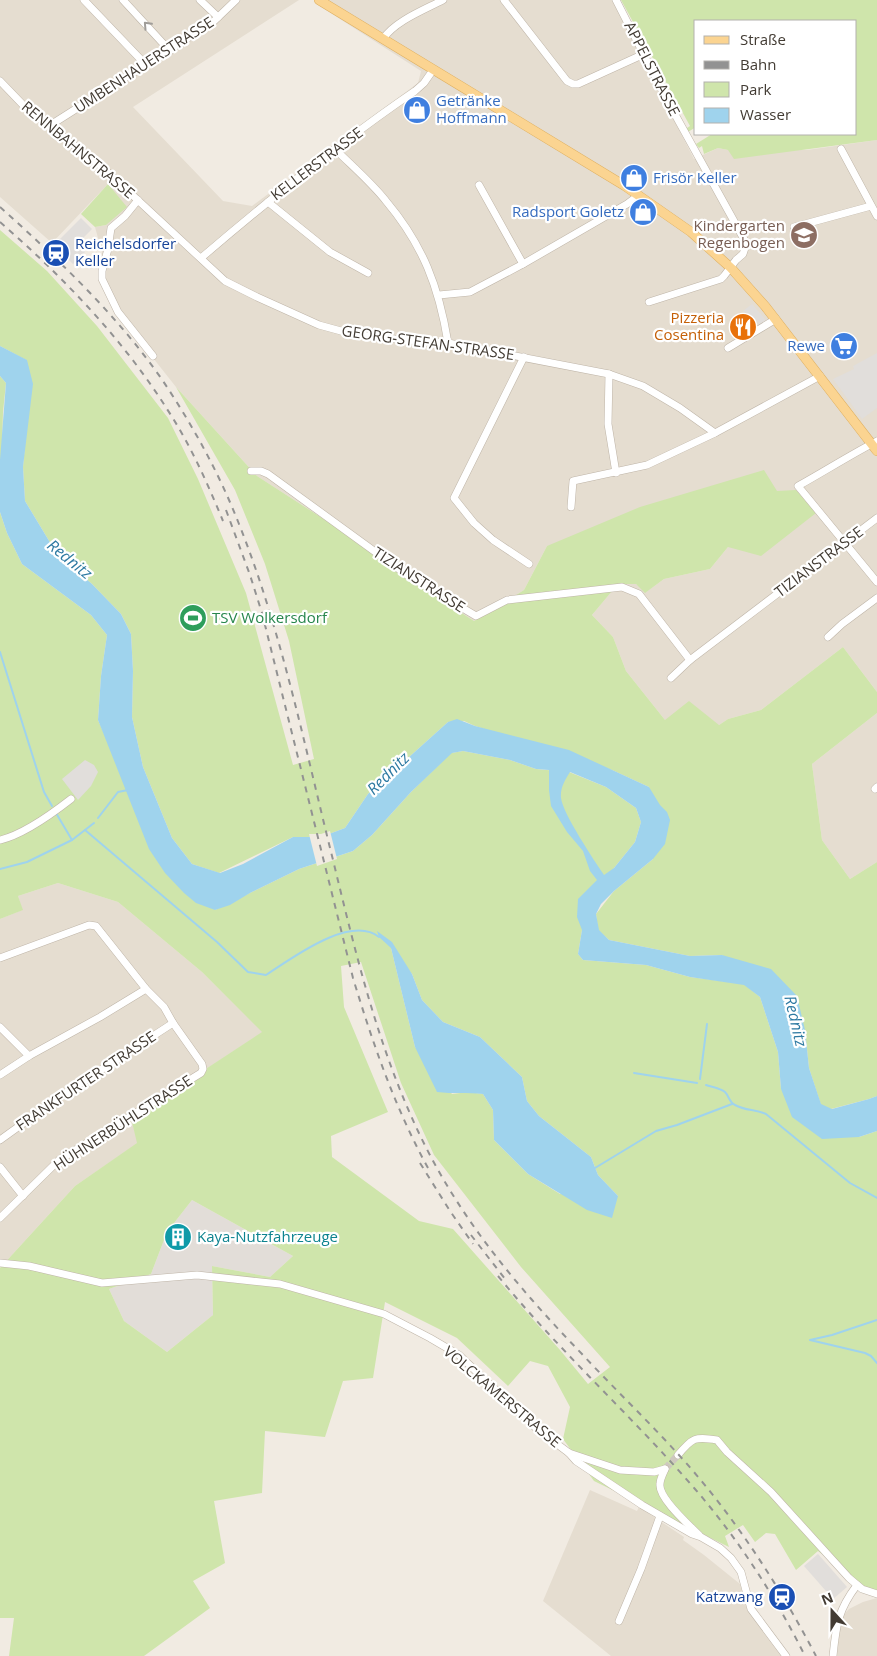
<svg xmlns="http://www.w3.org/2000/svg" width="877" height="1656" font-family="'Open Sans',sans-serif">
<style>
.residential{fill:#e5ddd0}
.industrial{fill:#e2ddd8}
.green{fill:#cfe5ab;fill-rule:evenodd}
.parking{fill:#e1dedb}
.water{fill:#9fd3ed;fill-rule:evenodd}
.pier{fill:#f1ebe2}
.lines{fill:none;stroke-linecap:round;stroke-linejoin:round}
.stream{stroke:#9fd3ed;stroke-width:2}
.minor-tunnel{stroke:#cec8bf;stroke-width:7;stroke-dasharray:7 3.5;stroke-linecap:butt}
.minor-casing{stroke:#bfb5a8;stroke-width:8}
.major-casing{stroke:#dfb061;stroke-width:10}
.minor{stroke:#fff;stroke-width:7}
.major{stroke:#fbd491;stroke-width:9}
.rail{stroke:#929292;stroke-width:2;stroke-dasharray:6 6;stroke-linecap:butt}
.oneway{stroke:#a09d99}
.labels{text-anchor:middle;stroke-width:4.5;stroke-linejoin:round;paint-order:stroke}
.street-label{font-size:15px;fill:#423b33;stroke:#fff}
.shop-label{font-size:15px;fill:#366cbe;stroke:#fff;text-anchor:start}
.education-label{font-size:15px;fill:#785e54;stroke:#fff;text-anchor:end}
.transit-label{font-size:15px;fill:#164399;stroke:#fff;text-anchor:start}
.food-label{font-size:15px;fill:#c56008;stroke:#fff;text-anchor:end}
.leisure-label{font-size:15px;fill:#27864d;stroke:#fff;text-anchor:start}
.culture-label{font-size:15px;fill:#0d838f;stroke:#fff;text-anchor:start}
.water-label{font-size:16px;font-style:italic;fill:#2e7aa2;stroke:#fff}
</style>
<rect width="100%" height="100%" fill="#f1ebe2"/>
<g class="residential">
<path d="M0 0H299L133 107 223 201 252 206 418 83 421 71 315 3 318 0H612L694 159 718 148 728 150H807L877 140V692L843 647 761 710 728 719 719 725 665 720 626 671 613 637 592 615 618 584H636L646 592 664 579 710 569 728 547 816 513 547 546 524 590 474 621 406 577 336 527 257 476 176 387 112 306 99 276 106 267 95 227 106 225 108 184 52 243 0 197Z"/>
<path d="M877 713V862L850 879 822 840 812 764Z"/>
<path d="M58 883 118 902 202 972 263 1032 131 1118 138 1143 75 1186 0 1268V919L22 910 18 896Z"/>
<path d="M590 1490 637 1511 639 1507 684 1537 683 1540 704 1555 740 1584 746 1606 783 1656H611L543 1601Z"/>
<path d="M877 1598V1656H837L840 1623 843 1615 849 1609 863 1602Z"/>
</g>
<path class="industrial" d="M192 1200 293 1256 270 1277 212 1266 213 1315 167 1352 124 1321 109 1289 151 1274 167 1232Z"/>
<g class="green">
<path d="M621 0H877V140L734 159 728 150 718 148 704 154 702 146 699 148 696 144 712 134H856V21H696V127L688 132 687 128 690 126Z"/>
<path d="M108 184 127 207 106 225 95 227 81 214Z"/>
<path d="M0 230 47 271 97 326 168 418 198 479 246 593 293 765 314 759 289 641 265 564 235 490 176 387 257 476 336 527 406 577 474 621 524 590 547 546 640 507 764 470 777 491 796 490 816 513 761 556 728 547 710 569 664 579 645 593 636 584H618L592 615 613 637 626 671 665 720 689 701 719 725 728 719 761 710 843 647 877 692V713L812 764 822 840 850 879 877 862V1096L869 1099 831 1109 821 1105 809 1068 805 1030 722 955 690 956 609 940 598 930 596 914 614 891 653 859 649 787 612 770 475 726 464 721 448 722 368 794 345 828 321 837H293L219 873 192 864 172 838 143 767 132 717 133 671 131 634 121 614 92 584 57 554 25 501 23 467 26 433V360L0 346Z"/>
<path d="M0 376 6 383 3 412 0 512 7 533 22 564 91 615 107 635 101 676 98 720 116 761 215 910 299 869 353 851 372 835 411 792 451 753 463 751 510 760 536 769 569 772 606 787 636 808 641 822 635 842 614 868 582 930 578 954 583 960 646 965 690 977 744 984 760 997 778 1052 781 1089 859 1137 877 1131V1591L868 1589 818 1551 796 1570 775 1534 766 1533 755 1542 743 1525 725 1536 729 1547 594 1481 563 1439 570 1407 548 1366 530 1361 508 1386 457 1338 385 1302 373 1378 343 1381 325 1437 265 1431 262 1493 214 1501 225 1563 193 1581 210 1608 144 1656H9L14 1618H0V1268L75 1186 137 1143 131 1118 262 1032 202 972 118 902 58 883 18 896 23 910 0 919ZM391 948 412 974 422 1000 443 1022 480 1037 522 1077 527 1101 539 1116 591 1157 598 1175 618 1196 560 1194 528 1174 494 1140 493 1110 483 1094 468 1092 452 1094 415 1047ZM361 962 401 1083 434 1155 521 1267 610 1367 588 1384 560 1350 453 1229 419 1221 332 1157 331 1136 388 1112 344 1007 341 966ZM192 1200 293 1256 270 1277 212 1266 213 1315 167 1352 124 1321 109 1289 151 1274 167 1232Z"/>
</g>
<g class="parking">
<path d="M81 218 92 229 77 244 85 252 73 264 54 245Z"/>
<path d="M752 304 766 320 753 330 743 311Z"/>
<path d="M877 353V408L862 419 833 379 854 369 853 366Z"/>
<path d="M85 760 94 765 98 772 91 786 78 800 62 779Z"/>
<path d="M818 1554 847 1587 833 1599 804 1566Z"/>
</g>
<g class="water">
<path d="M0 346 27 360 33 384 23 467 25 501 57 554 92 584 121 614 131 634 133 671 132 717 143 767 172 838 192 864 220 873 243 864 293 837H321L345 828 368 794 448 722 457 719 475 726 569 750 649 787 660 805 667 812 670 820 665 844 653 859 614 891 601 904 596 914 599 930 609 940 690 956 722 955 771 969 797 996 805 1030 809 1068 821 1104 832 1109 869 1099 877 1096V1131L859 1137 822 1139 792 1117 781 1089 778 1052 760 997 744 985 690 977 646 965 583 960 578 954 582 930 577 917 578 899 597 880 590 871 583 851 567 832 551 806 549 790V770L536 769 510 760 463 751 452 753 411 792 372 835 353 851 299 869 250 893 230 905 215 910 196 903 184 893 165 873 149 849 98 720 101 676 107 635 91 615 22 564 7 533 0 512V460L6 383 0 376ZM570 772 606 787 636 808 641 822 635 842 614 868 604 875C594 860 563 814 561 798 560 788 565 780 570 772Z"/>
<path d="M377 931 392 942 412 974 422 1000 443 1022 480 1037 522 1077 527 1101 539 1116 591 1157 598 1175 618 1196 612 1218 587 1210 528 1174 494 1140 493 1110 483 1094C467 1092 453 1094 437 1092L415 1047 391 948 379 937Z"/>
</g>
<path class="pier" d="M330 831 337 859 317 866 309 834H321Z"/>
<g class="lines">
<g class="stream">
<path d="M0 652 44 792 52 806"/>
<path d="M56 813 72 840"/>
<path d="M98 818 118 792 128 790"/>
<path d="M85 830 217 942 248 972 266 975C291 959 350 914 379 937"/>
<path d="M0 869 27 862 72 840 94 823"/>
<path d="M634 1073 697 1083"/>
<path d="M700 1079 707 1024"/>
<path d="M706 1085C711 1087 720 1088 725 1092 729 1096 729 1102 735 1105 746 1111 755 1109 766 1114L850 1183 877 1198"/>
<path d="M595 1168 656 1131 677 1125 732 1104"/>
<path d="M877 1320 832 1335 810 1340 865 1353 871 1356 877 1363"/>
</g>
<path class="minor-tunnel" d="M665 1469 678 1455"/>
<g class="minor-casing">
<g id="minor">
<path d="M84 0 146 65"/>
<path d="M123 0 170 51"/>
<path d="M200 0 218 17"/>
<path d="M504 0 567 81 573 84H578L644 54"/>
<path d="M616 0 667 100 745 241 746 245 743 254 736 260 724 276 721 279 649 302"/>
<path d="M383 39C395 21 424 10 443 0"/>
<path d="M0 81 26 108 101 166 225 281 257 297 319 325 352 334 395 339 448 343 609 374 643 386 680 408 715 433 820 376"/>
<path d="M49 126 213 22 236 0"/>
<path d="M335 149C352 166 371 182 386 201 423 245 439 287 448 343"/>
<path d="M841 149 877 216"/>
<path d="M479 185 523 264"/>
<path d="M138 200 125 216 111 228 108 249 102 271V279L118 312 153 356"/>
<path d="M268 202 330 252 368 273"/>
<path d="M794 227 871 206"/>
<path d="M201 258C270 199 340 142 415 91L424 83 433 70"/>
<path d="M439 295 470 292 523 264 627 204 639 195"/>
<path d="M728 348 776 319"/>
<path d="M524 357 454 498 474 523 493 540 529 564"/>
<path d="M609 374 608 424 616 473"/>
<path d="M877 441C850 455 825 471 798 486L877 582"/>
<path d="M251 471H261L268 474 407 575 476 616 507 600 622 587 639 594 690 660"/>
<path d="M571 507 573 481 647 465 715 433"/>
<path d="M828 637 842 624 877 598"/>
<path d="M671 678 690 660 877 518"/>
<path d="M875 789 877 787"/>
<path d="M0 840C22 835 53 813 71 799"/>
<path d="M0 958 89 925 96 926 146 989 164 1007 173 1023 202 1064 203 1069 201 1073 59 1160 0 1218"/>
<path d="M0 1027 29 1056"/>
<path d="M0 1075 29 1056 100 1017 146 989"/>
<path d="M0 1140 64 1094 173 1023"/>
<path d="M0 1167 23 1196"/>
<path d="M0 1263 29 1266 102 1283 197 1275 280 1284 384 1314 430 1338 459 1355 537 1429 569 1453 620 1470 654 1472 665 1469"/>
<path d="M569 1453 576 1461 642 1505 692 1534 701 1537 720 1548 731 1558 741 1572 751 1609 786 1656"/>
<path d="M678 1455C692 1438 695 1436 717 1440L727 1452 771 1492 849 1578 862 1589 877 1594"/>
<path d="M665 1469C663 1474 660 1479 660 1484 658 1498 689 1525 699 1535"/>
<path d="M619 1621 641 1569 660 1516"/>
<path d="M833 1656C836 1625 838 1610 857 1585"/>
</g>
</g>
<g class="major-casing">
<path id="major" d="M319 0 625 186 691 232 731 268 765 306 877 451"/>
</g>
<use href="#minor" class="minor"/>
<use href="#major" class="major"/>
<g class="rail">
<path d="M0 207C59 260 118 316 163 381 193 426 219 473 239 524 282 632 305 748 333 860 358 963 382 1065 432 1159 471 1232 525 1295 582 1354 621 1396 663 1435 699 1478 745 1533 783 1593 816 1656"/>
<path d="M0 222C63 277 122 338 167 409 190 444 207 482 223 521"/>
<path d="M226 510 250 575 262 613 353 978C373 1044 395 1108 428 1168"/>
<path d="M420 1163 450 1211 473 1244"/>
<path d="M471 1235 505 1279"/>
<path d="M498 1276C559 1351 632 1416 695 1489 739 1540 775 1596 805 1656"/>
</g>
</g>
<defs><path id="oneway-chevron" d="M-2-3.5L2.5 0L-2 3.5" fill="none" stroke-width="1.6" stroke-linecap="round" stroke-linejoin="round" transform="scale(1.25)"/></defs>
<use class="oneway" href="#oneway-chevron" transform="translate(147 25) rotate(-133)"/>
<defs>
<g id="shop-disc" transform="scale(1.4375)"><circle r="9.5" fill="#3f7fe0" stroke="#fff"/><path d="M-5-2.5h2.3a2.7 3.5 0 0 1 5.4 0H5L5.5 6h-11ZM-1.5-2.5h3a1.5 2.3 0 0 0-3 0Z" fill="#fff"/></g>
<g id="school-disc" transform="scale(1.4375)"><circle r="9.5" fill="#8d6e63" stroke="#fff"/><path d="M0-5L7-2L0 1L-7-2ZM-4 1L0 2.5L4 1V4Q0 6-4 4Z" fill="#fff"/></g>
<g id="station-disc" transform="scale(1.4375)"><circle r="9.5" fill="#1a4fb4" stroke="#fff"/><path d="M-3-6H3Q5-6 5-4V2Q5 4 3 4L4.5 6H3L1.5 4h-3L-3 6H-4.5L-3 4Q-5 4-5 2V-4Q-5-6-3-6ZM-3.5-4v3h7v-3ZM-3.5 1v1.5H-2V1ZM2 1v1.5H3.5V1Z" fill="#fff"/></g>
<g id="restaurant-disc" transform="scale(1.4375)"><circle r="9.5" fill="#e8710a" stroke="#fff"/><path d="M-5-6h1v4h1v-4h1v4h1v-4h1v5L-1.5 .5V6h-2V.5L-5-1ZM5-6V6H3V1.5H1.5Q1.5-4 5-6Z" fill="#fff"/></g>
<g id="supermarket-disc" transform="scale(1.4375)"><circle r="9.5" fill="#3f7fe0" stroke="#fff"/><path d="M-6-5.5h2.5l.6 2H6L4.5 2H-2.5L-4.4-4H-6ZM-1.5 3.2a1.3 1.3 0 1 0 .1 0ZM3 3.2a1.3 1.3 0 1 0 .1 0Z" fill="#fff"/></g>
<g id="stadium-disc" transform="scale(1.4375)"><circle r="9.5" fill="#2e9e5b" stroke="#fff"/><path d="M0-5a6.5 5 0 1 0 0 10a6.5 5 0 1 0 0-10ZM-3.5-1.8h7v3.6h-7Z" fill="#fff"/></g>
<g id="building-disc" transform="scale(1.4375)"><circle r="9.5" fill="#0f9aa8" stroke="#fff"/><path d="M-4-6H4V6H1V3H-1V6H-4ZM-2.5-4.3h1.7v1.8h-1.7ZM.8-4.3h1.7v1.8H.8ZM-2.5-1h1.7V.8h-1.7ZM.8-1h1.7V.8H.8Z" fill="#fff"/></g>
</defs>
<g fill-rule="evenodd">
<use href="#shop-disc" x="417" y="110"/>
<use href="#shop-disc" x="634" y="178"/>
<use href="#shop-disc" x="643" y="212"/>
<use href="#school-disc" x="804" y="235"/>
<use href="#station-disc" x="56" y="253"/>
<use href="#restaurant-disc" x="743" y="327"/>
<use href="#supermarket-disc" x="844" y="346"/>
<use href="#stadium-disc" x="193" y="618"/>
<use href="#building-disc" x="178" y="1237"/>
<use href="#station-disc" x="782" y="1597"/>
</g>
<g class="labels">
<g class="street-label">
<text transform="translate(144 65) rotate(-33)" y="5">UMBENHAUERSTRASSE</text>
<text transform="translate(652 69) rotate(63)" y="5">APPELSTRASSE</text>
<text transform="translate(78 150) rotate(40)" y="5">RENNBAHNSTRASSE</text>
<text transform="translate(317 164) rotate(-37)" y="5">KELLERSTRASSE</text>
<text transform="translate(428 343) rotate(8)" y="5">GEORG-STEFAN-STRASSE</text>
<text transform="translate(819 562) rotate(-37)" y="5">TIZIANSTRASSE</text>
<text transform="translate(419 580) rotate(33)" y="5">TIZIANSTRASSE</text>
<text transform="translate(86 1081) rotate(-34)" y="5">FRANKFURTER STRASSE</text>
<text transform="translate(123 1123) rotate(-33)" y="5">HÜHNERBÜHLSTRASSE</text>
<text transform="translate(502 1397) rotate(40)" y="5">VOLCKAMERSTRASSE</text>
</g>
<g class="shop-label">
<text x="436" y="106">Getränke<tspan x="436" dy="17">Hoffmann</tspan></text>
<text x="653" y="183">Frisör Keller</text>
<text x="624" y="217" text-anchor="end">Radsport Goletz</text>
<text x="825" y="351" text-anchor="end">Rewe</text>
</g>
<g class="education-label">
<text x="785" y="231">Kindergarten<tspan x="785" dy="17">Regenbogen</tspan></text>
</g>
<g class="transit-label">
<text x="75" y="249">Reichelsdorfer<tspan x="75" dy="17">Keller</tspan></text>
<text x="763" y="1602" text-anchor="end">Katzwang</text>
</g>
<g class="food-label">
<text x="724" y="323">Pizzeria<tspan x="724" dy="17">Cosentina</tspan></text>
</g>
<g class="leisure-label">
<text x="212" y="623">TSV Wolkersdorf</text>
</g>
<g class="culture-label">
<text x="197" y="1242">Kaya-Nutzfahrzeuge</text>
</g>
<g class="water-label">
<text transform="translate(70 559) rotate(39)" y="6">Rednitz</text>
<text transform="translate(388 773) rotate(-45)" y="6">Rednitz</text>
<text transform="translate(796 1021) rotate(77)" y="6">Rednitz</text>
</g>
</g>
<rect x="694" y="20" width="162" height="115" fill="#ffffff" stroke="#b3b1ad"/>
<rect x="704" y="36" width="25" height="8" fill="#fbd491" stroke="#b3b1ad"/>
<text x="740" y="45" font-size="15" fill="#423b33">Straße</text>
<rect x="704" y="61" width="25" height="8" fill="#929292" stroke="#b3b1ad"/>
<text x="740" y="70" font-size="15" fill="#423b33">Bahn</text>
<rect x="704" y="82" width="25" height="15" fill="#cfe5ab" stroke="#b3b1ad"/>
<text x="740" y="95" font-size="15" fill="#423b33">Park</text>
<rect x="704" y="108" width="25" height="15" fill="#9fd3ed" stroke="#b3b1ad"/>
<text x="740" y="120" font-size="15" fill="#423b33">Wasser</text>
<g transform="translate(832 1611) rotate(339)" stroke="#ffffff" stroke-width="4" paint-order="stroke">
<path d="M0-4L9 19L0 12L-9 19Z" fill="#423b33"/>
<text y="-8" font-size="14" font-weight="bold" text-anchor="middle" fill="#423b33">N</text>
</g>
</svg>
